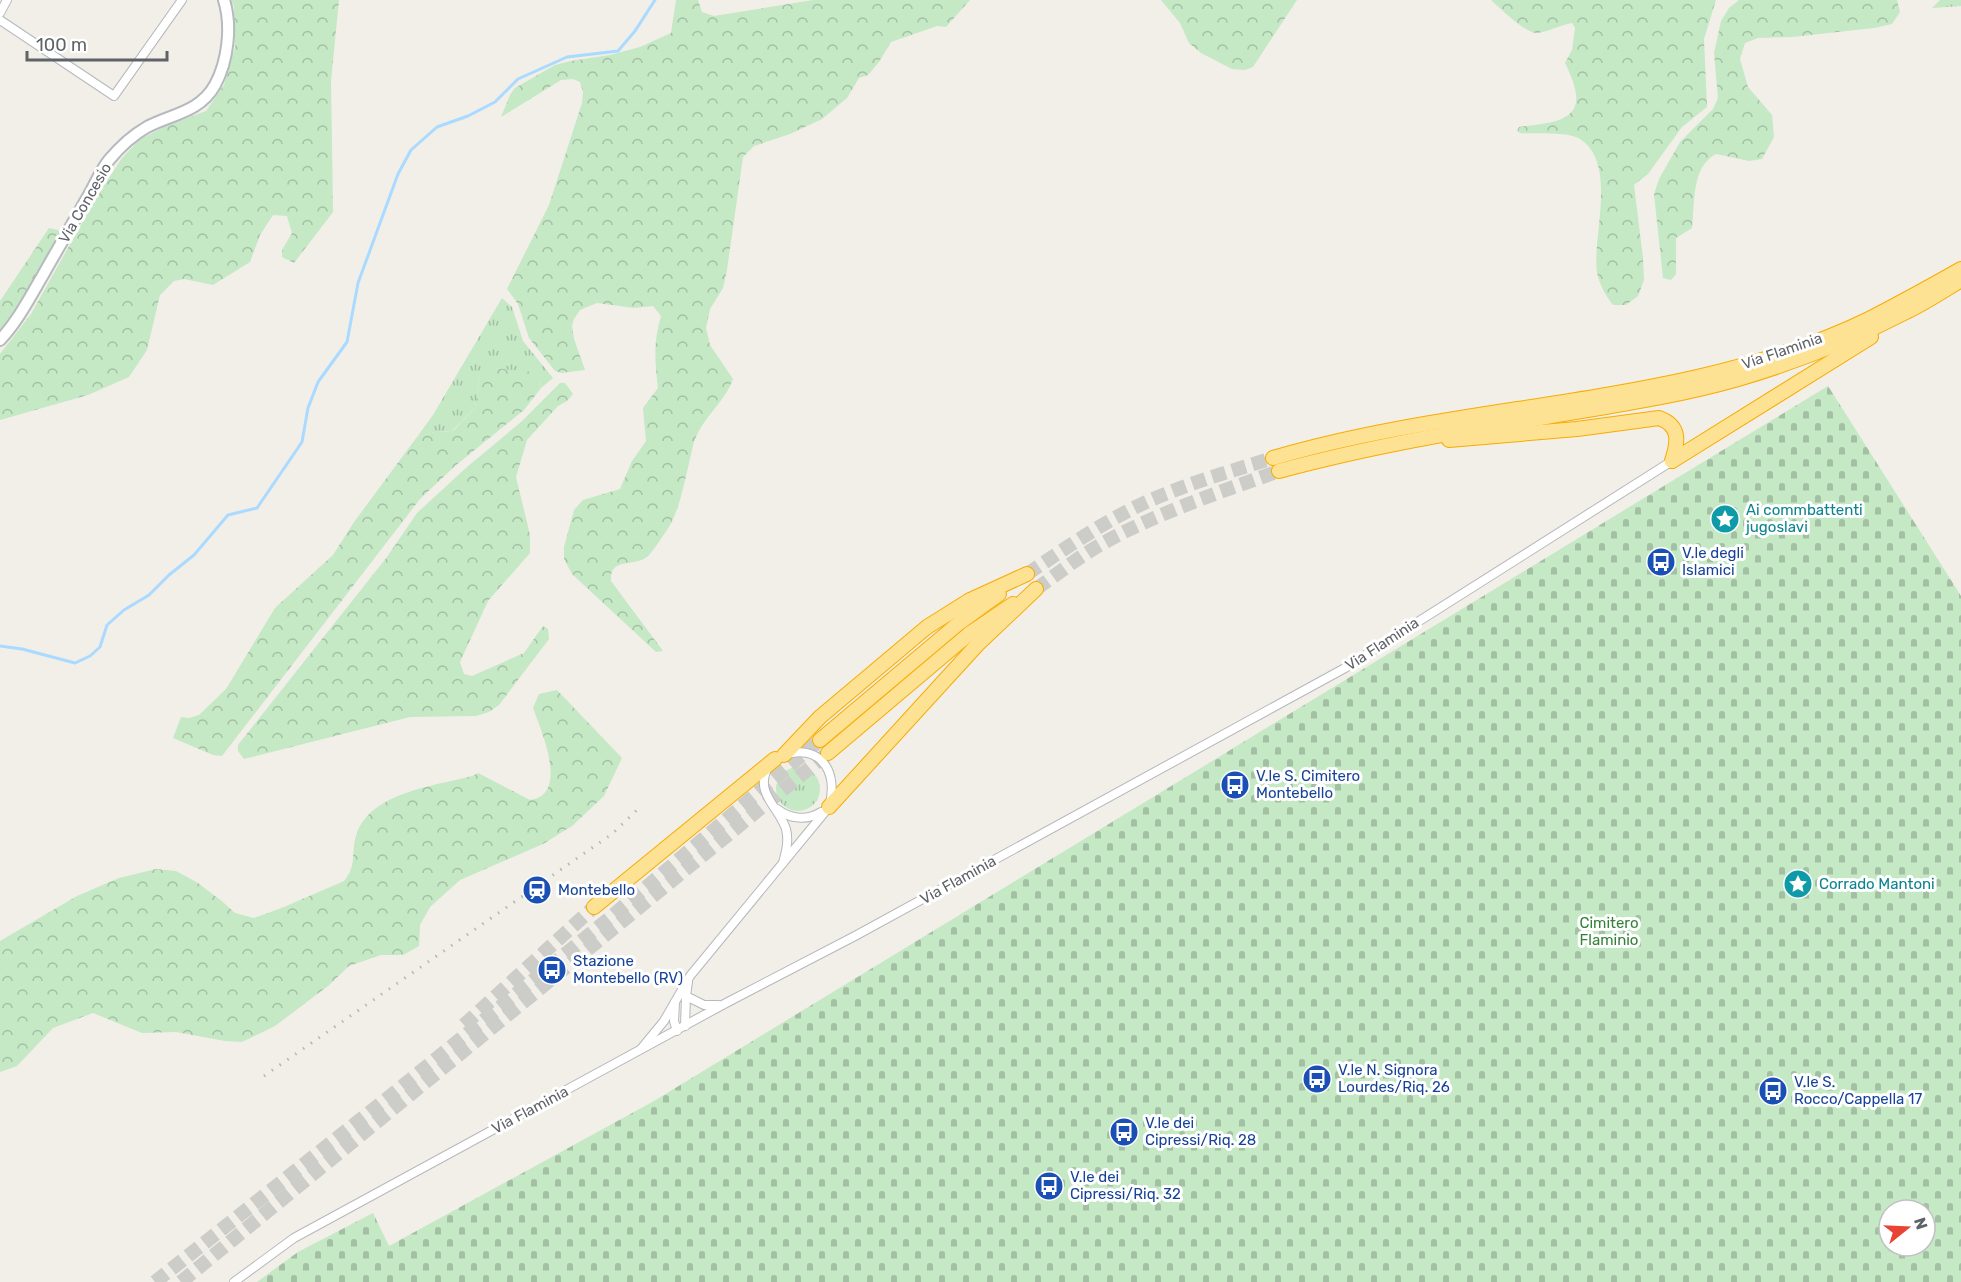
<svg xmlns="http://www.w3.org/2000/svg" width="1961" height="1282" font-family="Rubik,sans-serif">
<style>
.grass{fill:url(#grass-tufts)}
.forest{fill:url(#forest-crowns)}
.cemetery{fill:url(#cemetery-stones);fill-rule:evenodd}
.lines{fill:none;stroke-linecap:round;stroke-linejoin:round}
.stream{stroke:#aadaff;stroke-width:3}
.highway-tunnel{stroke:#ccccc8;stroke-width:14;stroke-dasharray:14 7;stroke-linecap:butt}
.street-casing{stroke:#b5b8bc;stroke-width:10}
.secondary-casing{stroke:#b6babf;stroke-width:14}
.highway-casing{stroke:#f9ab00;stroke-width:16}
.street{stroke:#fff;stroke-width:8}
.secondary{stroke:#fff;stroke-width:10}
.highway{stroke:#fde293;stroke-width:14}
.rail{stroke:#b6b7b8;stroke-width:3;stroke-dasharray:1.5 8;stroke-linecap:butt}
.labels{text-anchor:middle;stroke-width:6;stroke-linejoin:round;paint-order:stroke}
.street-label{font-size:15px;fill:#5f6368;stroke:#fff}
.culture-label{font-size:15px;fill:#0d838f;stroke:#fff;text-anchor:start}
.transit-label{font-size:15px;fill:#164399;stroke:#fff;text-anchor:start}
.park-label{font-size:15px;fill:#348238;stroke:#fff}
</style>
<defs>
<pattern id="grass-tufts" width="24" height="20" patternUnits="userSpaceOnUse" patternTransform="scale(1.5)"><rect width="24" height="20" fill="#c5e8c5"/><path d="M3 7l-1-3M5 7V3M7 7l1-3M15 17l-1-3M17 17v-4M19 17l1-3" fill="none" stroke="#a3c0a4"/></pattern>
<pattern id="forest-crowns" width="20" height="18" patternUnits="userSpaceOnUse" patternTransform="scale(1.5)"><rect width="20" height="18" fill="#c5e8c5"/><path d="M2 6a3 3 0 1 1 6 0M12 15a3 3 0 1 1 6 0" fill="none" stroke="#a3c0a4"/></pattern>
<pattern id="cemetery-stones" width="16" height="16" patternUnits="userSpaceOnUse" patternTransform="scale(1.5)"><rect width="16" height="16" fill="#c5e8c5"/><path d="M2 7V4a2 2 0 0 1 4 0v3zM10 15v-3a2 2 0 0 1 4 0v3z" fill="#a3c0a4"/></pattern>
</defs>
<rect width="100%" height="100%" fill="#f1efe8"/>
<g class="grass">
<path d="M1940 0H1961V6L1932 8Z"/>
<path d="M502 298 512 307 523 341 553 378 541 388 540 378 495 368 480 374 475 408 452 431 435 432 417 437 433 415Z"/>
<circle cx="798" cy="789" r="22"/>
</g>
<g class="forest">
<path d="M231 0H339L331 81 333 212 294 263 282 257V250L292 233 287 216 273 215 260 235 250 262 213 285 184 279 174 281 160 295 147 350 129 377 88 395 0 420V354L31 314 97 196 122 158 139 140 164 127 206 111 224 85 235 47 234 7Z"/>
<path d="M676 0H698L702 12 714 16 813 0H970L946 27 937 26 891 42 879 62 868 75 859 78 847 98 822 119 790 134 754 146 743 157 727 270 723 288 710 309 706 328 710 345 733 379C725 401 705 416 696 437 693 443 692 450 691 455 685 478 680 511 667 530 661 538 655 549 648 556 635 568 609 556 611 581L663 651 656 652 572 574 564 559V547L574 510 583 500 620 489 632 461 646 441 643 408 658 388C655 359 653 345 661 316L653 306 634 308 597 303 580 310 574 319 572 326 574 339 585 370 561 373 555 371 529 338 518 304 507 289 549 205 582 103 583 92 580 82 573 79 561 80 501 117 510 95 515 88 555 65 571 61 610 55 640 47 671 33Z"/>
<path d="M1161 0H1297L1253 67 1245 70 1232 69 1201 53 1189 43 1180 23Z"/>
<path d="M1491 0H1716L1704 39 1707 107 1682 127 1648 174 1634 185 1643 258 1644 280 1638 296 1626 305H1613C1606 296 1599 284 1597 272 1592 235 1618 164 1580 139 1568 131 1534 134 1520 133L1517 131 1519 127C1543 123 1584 124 1575 89 1573 80 1569 71 1565 63L1572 50 1575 28 1572 23C1560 25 1550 31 1538 33 1527 35 1500 8 1491 0Z"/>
<path d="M1739 0H1897L1900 12 1892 24 1874 28 1792 37 1758 38 1745 43 1740 59 1748 87 1772 115 1774 137 1762 159 1749 161 1716 154C1691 167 1695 203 1692 228L1676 238V274L1671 280 1663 278 1654 194 1659 179 1680 142 1713 109 1718 98 1714 53 1721 21 1729 8Z"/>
<path d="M49 228 58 230 62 235 7 327 0 334V301Z"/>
<path d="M494 368 533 372 540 378 541 388 524 410 455 466 420 499 222 756 213 755 173 738 181 717 189 718 199 715 226 689 275 608 333 555 354 522 417 437 435 432 453 431 475 408 480 374Z"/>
<path d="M560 383H565L573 394 567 401 558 406 527 440 516 477 530 535V553L488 601 460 662 464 674 472 676 524 653 543 626 548 629 549 639 499 705 489 712 476 716 410 717 244 759 238 751V745L387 557 417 513 467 467 521 422Z"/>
<path d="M557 690 622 758 604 796 572 826 543 844 460 880 430 907 420 925 419 946 403 955H381L349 966 328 986 275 1026 242 1042 225 1041 176 1032 142 1033 93 1013 53 1028 17 1066 0 1072V941L77 896 119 878 156 869 176 871 198 883 223 902 235 913 254 918 284 907 344 881C358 865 350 851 357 833 372 792 435 786 472 776L478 773 530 800C570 795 541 730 533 708L539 694Z"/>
</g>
<path class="cemetery" d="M1828 386 1961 596V1282H257L298 1252 373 1213 389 1246 654 1101ZM1889 1210H1925V1246H1889Z"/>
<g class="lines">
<path class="stream" d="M0 646 22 649 75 663 90 656 100 647 107 625 124 610 149 595 169 575 194 555 228 515 257 508 302 442 308 408 318 382 347 342 358 283 398 174 411 150 437 127 468 116 495 102 518 79 567 57 618 51 635 31 655 0"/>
<g class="highway-tunnel">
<path d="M1027 574C1072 544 1117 512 1168 493 1202 479 1238 469 1273 458"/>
<path d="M1036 589C1059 573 1081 555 1105 542 1160 512 1220 492 1279 471"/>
<path d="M464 1025 594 907"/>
<path d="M155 1282 394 1093 611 917 820 740"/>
<path d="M181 1282 828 753"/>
</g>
<g class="street-casing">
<g id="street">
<path d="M0 13 7 0"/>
<path d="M0 20 114 96 182 0"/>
<path d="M768 767C754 793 779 807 786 829 789 841 786 852 783 863"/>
<path d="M777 809C790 819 807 821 821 812"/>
<path d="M686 996 704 1005H718"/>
<path d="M675 1002 674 1021 677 1031"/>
<path d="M685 1026 686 996 688 982"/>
<path d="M641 1049 664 1021 690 976 829 807C838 775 824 745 787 754"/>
<path d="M234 1282 294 1238 728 1002 855 936 1345 668 1672 461"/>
</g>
</g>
<g class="secondary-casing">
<path id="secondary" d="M0 340C18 321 30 297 43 275 57 250 72 225 86 200 94 187 100 171 109 160 119 148 133 135 147 127 172 114 200 112 215 85 228 61 232 26 224 0"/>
</g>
<g class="highway-casing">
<g id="highway">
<path d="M1449 440 1577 429 1659 418C1681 426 1678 442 1672 461"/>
<path d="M1273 458C1412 417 1557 409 1697 377 1753 364 1818 344 1869 319 1900 303 1931 286 1961 269"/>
<path d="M1672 461 1871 337"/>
<path d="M1279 471C1367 447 1456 432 1546 417 1610 406 1675 397 1738 379 1796 362 1852 340 1906 312 1925 303 1943 291 1961 280"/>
<path d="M820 740 959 623 999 594"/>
<path d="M828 753 969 634 1013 604"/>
<path d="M784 755 820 717 927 627 970 600 1027 574"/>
<path d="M829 807 977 645 1036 589"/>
<path d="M594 907 775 759"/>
</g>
</g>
<use href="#street" class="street"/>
<use href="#secondary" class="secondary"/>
<use href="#highway" class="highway"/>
<path class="rail" d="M264 1076 612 834 637 810"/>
</g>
<defs>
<g id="sight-disc" transform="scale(1.5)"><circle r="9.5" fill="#0f9aa8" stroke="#fff"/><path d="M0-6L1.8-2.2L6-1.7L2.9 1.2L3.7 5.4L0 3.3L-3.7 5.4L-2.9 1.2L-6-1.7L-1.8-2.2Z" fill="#fff"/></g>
<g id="bus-disc" transform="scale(1.5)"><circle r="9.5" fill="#1a4fb4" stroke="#fff"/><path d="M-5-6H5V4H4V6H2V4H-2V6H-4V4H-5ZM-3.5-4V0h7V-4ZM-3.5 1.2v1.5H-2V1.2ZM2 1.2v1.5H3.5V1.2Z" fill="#fff"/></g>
<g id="station-disc" transform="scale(1.5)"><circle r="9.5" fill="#1a4fb4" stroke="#fff"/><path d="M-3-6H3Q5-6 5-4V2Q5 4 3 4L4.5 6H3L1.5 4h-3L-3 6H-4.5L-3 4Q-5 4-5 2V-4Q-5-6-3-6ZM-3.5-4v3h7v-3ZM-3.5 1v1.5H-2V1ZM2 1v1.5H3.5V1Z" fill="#fff"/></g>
</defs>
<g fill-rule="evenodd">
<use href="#sight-disc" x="1725" y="519"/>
<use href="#bus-disc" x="1661" y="562"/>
<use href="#bus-disc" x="1235" y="785"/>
<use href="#sight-disc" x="1798" y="884"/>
<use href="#station-disc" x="537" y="890"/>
<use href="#bus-disc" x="552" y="970"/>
<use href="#bus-disc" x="1317" y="1079"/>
<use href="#bus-disc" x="1773" y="1091"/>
<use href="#bus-disc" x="1124" y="1132"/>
<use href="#bus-disc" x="1049" y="1186"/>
</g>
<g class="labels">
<g class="street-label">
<text transform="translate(85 203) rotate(-60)" y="5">Via Concesio</text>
<text transform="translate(1782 351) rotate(-19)" y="5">Via Flaminia</text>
<text transform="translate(1382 644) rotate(-33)" y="5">Via Flaminia</text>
<text transform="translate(958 880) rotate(-29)" y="5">Via Flaminia</text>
<text transform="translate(530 1110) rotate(-28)" y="5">Via Flaminia</text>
</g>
<g class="culture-label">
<text x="1746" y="515">Ai commbattenti<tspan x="1746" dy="17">jugoslavi</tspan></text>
<text x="1819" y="889">Corrado Mantoni</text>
</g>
<g class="transit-label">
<text x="1682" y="558">V.le degli<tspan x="1682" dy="17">Islamici</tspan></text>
<text x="1256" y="781">V.le S. Cimitero<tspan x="1256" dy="17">Montebello</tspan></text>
<text x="558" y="895">Montebello</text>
<text x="573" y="966">Stazione<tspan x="573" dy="17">Montebello (RV)</tspan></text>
<text x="1338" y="1075">V.le N. Signora<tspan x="1338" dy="17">Lourdes/Riq. 26</tspan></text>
<text x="1794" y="1087">V.le S.<tspan x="1794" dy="17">Rocco/Cappella 17</tspan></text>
<text x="1145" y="1128">V.le dei<tspan x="1145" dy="17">Cipressi/Riq. 28</tspan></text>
<text x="1070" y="1182">V.le dei<tspan x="1070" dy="17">Cipressi/Riq. 32</tspan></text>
</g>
<g class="park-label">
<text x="1609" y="928">Cimitero<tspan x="1609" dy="17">Flaminio</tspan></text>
</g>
</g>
<g transform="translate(1907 1228) rotate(72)"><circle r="28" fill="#ffffff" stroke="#bfc1c3" stroke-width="1.5"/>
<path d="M0-4.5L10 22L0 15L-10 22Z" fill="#ea4335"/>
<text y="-9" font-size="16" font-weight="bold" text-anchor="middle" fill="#5f6368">N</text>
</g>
<path d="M27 51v9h140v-9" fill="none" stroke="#5f6368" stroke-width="3"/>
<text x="36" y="51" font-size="18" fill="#5f6368" stroke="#ffffff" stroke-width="4.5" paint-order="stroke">100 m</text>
</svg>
